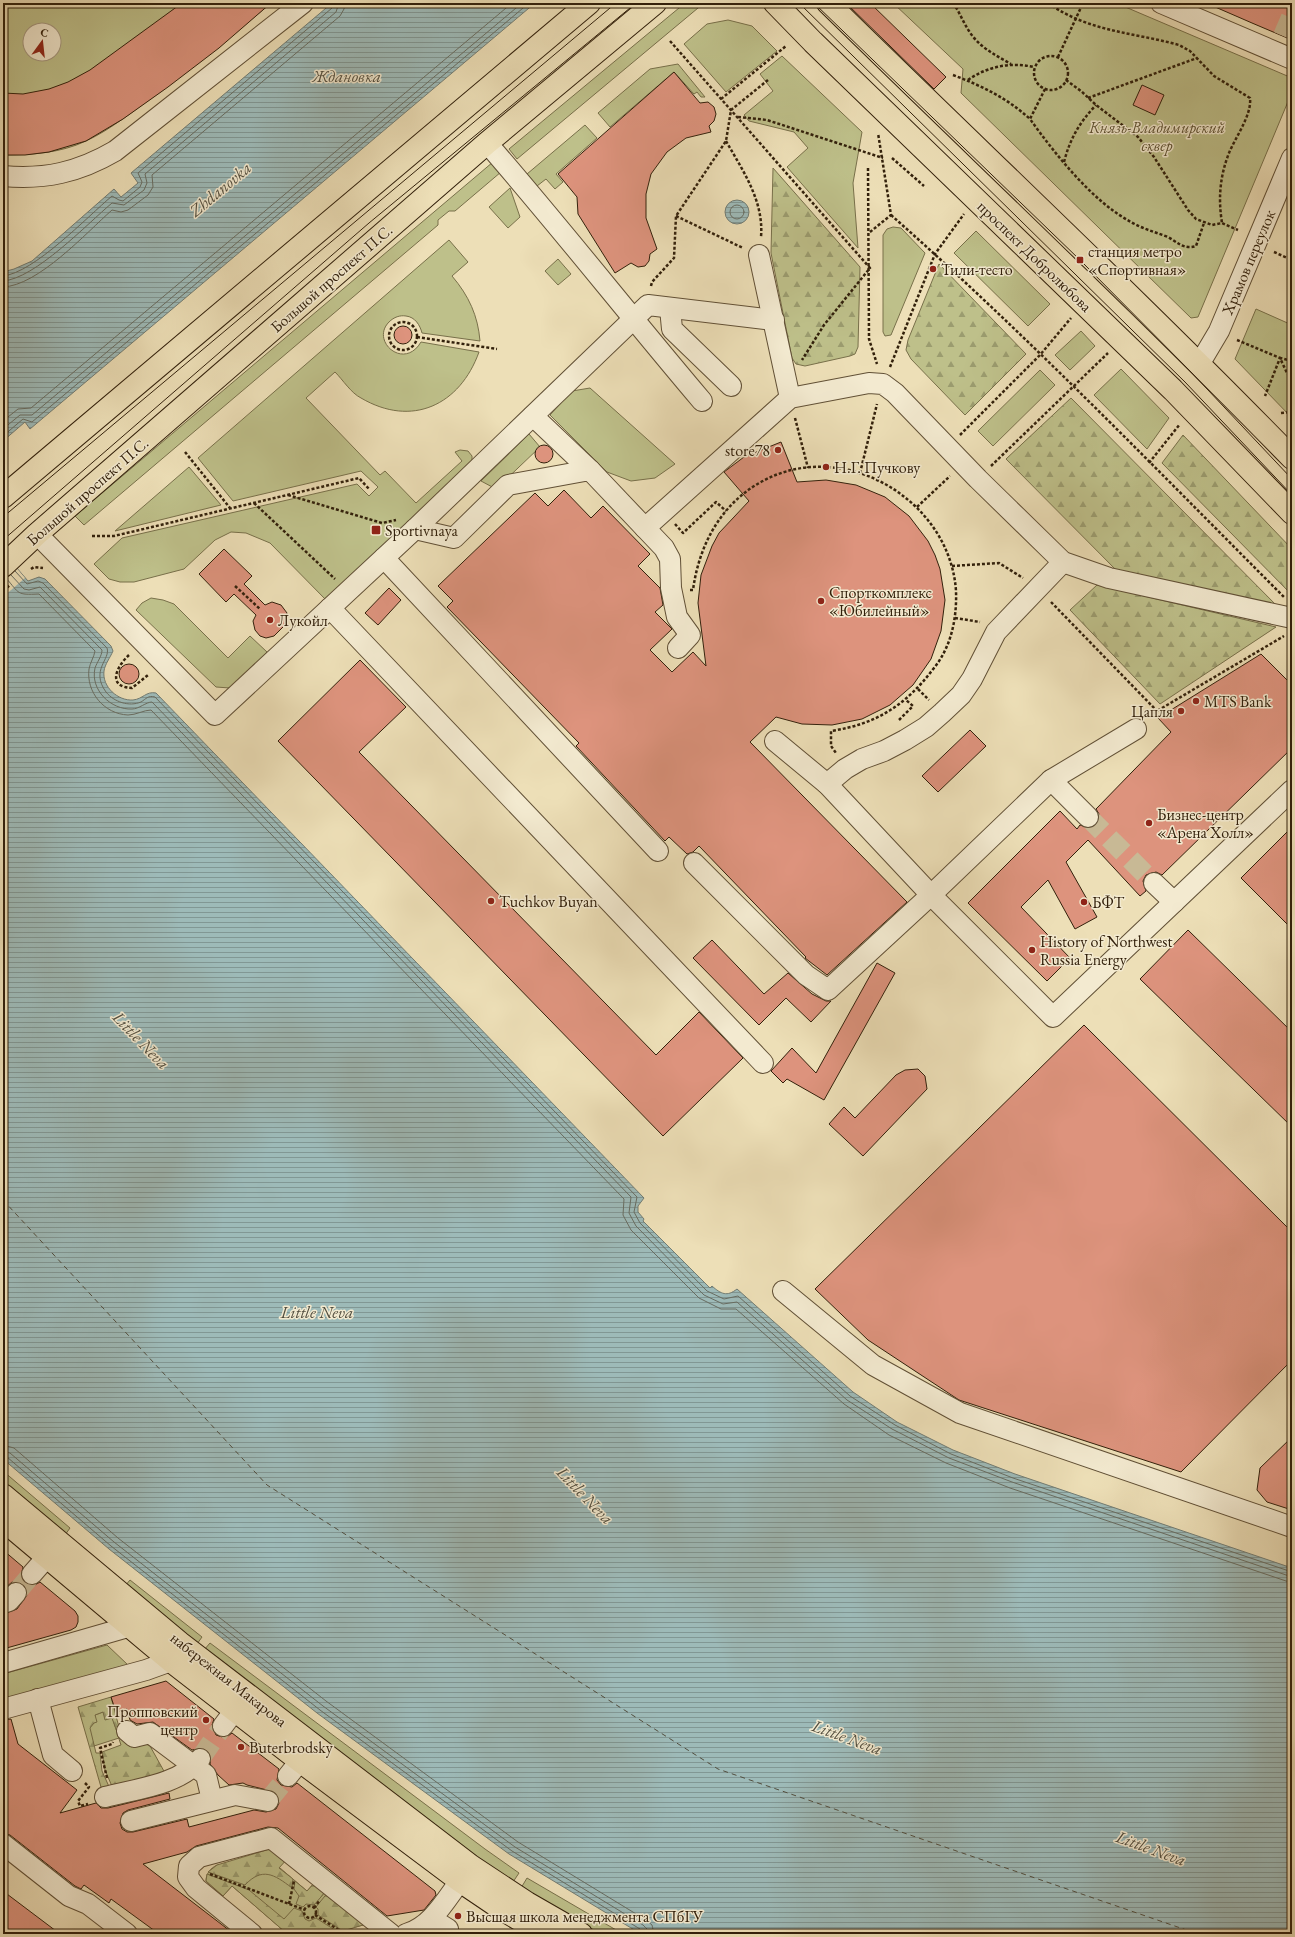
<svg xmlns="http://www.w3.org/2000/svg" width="1295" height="1937" font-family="'EB Garamond',serif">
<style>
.green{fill:#bec08a;stroke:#78704a;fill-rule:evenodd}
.forest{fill:url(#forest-firs);stroke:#78704a}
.water{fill:url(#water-rules);stroke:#727c73}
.pier{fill:#eddfb7}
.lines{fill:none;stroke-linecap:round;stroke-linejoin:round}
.shore{stroke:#686d62;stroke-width:1}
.ferry{stroke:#524e3f;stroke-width:1;stroke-dasharray:5 4;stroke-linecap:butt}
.building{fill:#dd937d;stroke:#32200b}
.minor-tunnel{stroke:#c8b995;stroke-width:20;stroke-dasharray:20 10;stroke-linecap:butt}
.minor-casing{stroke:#615036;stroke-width:22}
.major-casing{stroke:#32200b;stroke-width:24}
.path{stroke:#32200b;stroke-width:2.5;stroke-dasharray:3 2;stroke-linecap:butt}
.minor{stroke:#f3ead0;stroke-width:20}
.major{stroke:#eddfb7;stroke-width:22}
.tram{stroke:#32200b;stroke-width:1}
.poi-dot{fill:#8f2418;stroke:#f3ead0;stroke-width:1.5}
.labels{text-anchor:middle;stroke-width:3;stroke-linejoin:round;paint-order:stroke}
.park-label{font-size:16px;font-style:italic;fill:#5c5031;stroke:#f3ead0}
.poi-label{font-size:16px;fill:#32200b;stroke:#f3ead0;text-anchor:start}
.street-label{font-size:16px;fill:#32200b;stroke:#f3ead0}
.water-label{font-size:17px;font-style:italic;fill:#524e3f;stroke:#f3ead0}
</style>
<defs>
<pattern id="forest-firs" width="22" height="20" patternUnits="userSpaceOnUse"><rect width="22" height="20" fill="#bec08a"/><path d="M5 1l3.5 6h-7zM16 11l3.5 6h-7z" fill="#9b9c6f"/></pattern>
<pattern id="water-rules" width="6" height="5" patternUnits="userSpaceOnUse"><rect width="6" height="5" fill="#9dbab8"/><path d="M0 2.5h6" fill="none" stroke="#819794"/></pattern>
</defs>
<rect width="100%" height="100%" fill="#eddfb7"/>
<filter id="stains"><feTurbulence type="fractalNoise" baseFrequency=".005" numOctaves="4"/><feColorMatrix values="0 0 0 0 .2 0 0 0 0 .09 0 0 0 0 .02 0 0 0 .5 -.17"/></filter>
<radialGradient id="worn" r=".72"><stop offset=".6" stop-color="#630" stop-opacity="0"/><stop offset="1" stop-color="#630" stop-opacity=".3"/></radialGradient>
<g class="green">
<path d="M3 3H271C234 35 196 64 157 94 134 110 112 129 86 141 61 153 31 155 3 155ZM30 30H54V54H30Z"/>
<path d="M685 3H704L517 159 509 149Z"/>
<path d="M893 3H1116L1292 78V92L1198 317 1191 318 961 93 963 69Z"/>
<path d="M728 20 752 26 777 51 726 92 684 44 707 24Z"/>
<path d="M782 56 862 132 853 183 858 248 787 167 808 148 794 132 749 121 744 115 773 91 760 74Z"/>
<path d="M678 64 705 97H701L697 92 694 94 674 72 610 127 598 113 650 69Z"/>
<path d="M585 125 597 138 556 174 563 182 555 189 546 179 537 186 527 174Z"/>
<path d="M493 162 501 172 455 211H449L438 220V225L84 525 75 516Z"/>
<path d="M510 188 520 217 508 228 489 207Z"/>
<path d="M893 227 901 228 925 253 891 335 885 336 883 332V235L887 229Z"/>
<path d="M976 231 1050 304 1028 326 954 253Z"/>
<path d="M449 240 468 262 452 276C469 296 478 316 480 341L422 333C420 325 415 317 406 316 400 315 394 317 389 322 370 341 404 371 421 342L479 352C460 405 412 428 361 398 351 393 343 380 335 372L306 398 380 475 385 471 416 503 462 461 455 452 460 450 468 451 472 456V462L326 600 270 543 246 533 231 532 215 540 184 569 134 582H120L109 579 94 564 122 538 357 484 369 496 378 487 361 471 233 501 198 458Z"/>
<path d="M558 259 571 274 558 285 545 271Z"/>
<path d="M1256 309 1292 325V418L1235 359Z"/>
<path d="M1081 331 1095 346 1070 370 1055 355Z"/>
<path d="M1121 369 1169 418 1147 449 1094 395Z"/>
<path d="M1040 370 1055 385 993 446 978 431Z"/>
<path d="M590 388 675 464 655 478 631 481 607 472 550 415 572 391Z"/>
<path d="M529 434 540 447 496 489 481 481Z"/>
<path d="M189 467 221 505 115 531Z"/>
<path d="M151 598 163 600 174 604 228 658 250 636 267 652 230 688 216 687 136 610 142 603Z"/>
<path d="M3 1471 70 1528 65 1535 3 1482Z"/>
<path d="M130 1580 202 1637 197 1644 125 1586Z"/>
<path d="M210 1643 485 1849 519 1873 513 1882 477 1859 204 1650Z"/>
<path d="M107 1645 128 1665 3 1700V1674Z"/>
<path d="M103 1712 112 1717 119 1738 94 1746 89 1728 94 1723 95 1715Z"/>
<path d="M217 1865 280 1868 307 1891 316 1881 363 1925 329 1934H283L285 1932 232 1886 223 1896 206 1881C206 1873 211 1868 217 1865Z"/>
<path d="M527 1878 623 1934H601L521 1888Z"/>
</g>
<g class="forest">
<path d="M773 168 860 267 858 347 855 354 850 356 805 366 796 364 792 358 771 253Z"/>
<path d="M939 264 1026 354 965 415 911 359 906 350 908 340Z"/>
<path d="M1071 398 1279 608 1119 573 1006 459Z"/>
<path d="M1183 435 1292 549V595L1162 463Z"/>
<path d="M1097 585 1276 627 1160 704 1070 610Z"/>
<path d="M111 1697 120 1731 117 1732 112 1718 105 1720 103 1712 95 1715 97 1722 94 1723 90 1728 96 1753H100L102 1771 111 1791 103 1794 78 1707Z"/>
<path d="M121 1735 131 1747 144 1743 150 1746 165 1773 114 1791 105 1770 102 1752 121 1745 118 1736Z"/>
<path d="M273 1848 288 1858 279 1868 293 1879 292 1888C274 1874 262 1867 245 1885L208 1872 217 1865Z"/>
<path d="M207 1874 249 1890 284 1919 294 1908 302 1911 305 1919 309 1921 316 1918 338 1932 329 1934H283L285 1932 232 1886 223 1896 206 1881Z"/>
<path d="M295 1881 307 1891 316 1881 327 1890 314 1905 306 1904 303 1907 296 1904 299 1896 294 1889Z"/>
<path d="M329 1891 364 1922 363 1925 343 1931 318 1915V1909L316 1907Z"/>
</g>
<g class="water">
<path d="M332 3H535L30 429 25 422 3 441V272L14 269 32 261 114 189 121 197 138 183 131 173Z"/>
<circle cx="737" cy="212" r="12"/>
<path d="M3 552 28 581 39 577 45 579 111 646 113 651C110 658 105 664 104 671 102 687 118 701 133 700 143 699 146 691 156 693L644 1198 638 1206V1212L644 1219 643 1221 710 1288 712 1286C721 1294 727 1297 737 1289L853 1392 897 1422 953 1450 1015 1474 1292 1568V1934H641L509 1854 317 1713 109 1549 3 1459Z"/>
</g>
<path class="pier" d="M3 552 25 578 3 597Z"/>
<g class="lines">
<g class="shore">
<circle cx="737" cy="212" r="7"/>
<path d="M3 276C34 273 87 217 112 196L119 200 123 201 140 187 142 182 138 173 332 8 334 3"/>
<path d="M3 281C35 279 87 224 112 203L124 205 144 190 147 183 145 174 336 12 339 3"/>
<path d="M3 287C38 286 86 233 112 210L121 212 128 210 148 195 153 187 152 175 340 16 344 9 345 3"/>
<path d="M3 421 18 409 31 408 512 3"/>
<path d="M3 429 20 415H32L522 3"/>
<path d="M3 436 23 419 32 422 529 3"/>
<path d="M15 571 27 584 38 581 43 583 107 648C111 659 90 670 106 692 114 702 129 707 141 702 146 699 148 695 155 697L637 1197 634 1212 640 1223 707 1291 724 1299 738 1296 850 1396 895 1425 951 1454 1013 1478 1292 1572"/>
<path d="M11 575 24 589 29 590 40 587 102 650C102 656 97 662 95 668 90 690 111 710 132 709 139 709 146 702 152 702L631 1197 629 1213 636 1226 704 1295 723 1304 737 1302 847 1400 892 1429 949 1458 1012 1482 1292 1577"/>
<path d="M6 578C20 594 16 595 39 594L95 651C94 657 90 663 89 669 86 692 104 714 128 715 136 715 144 710 151 710L624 1199 623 1215 631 1230 699 1298 721 1309H736L844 1404 889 1435 946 1463 1010 1488 1292 1583"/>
<path d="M3 1445 14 1448 118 1538 326 1701 518 1842 646 1920 652 1925 654 1934"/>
<path d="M3 1451 10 1453 114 1542 323 1706 515 1847 643 1925 647 1929 648 1934"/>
<path d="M3 1456 7 1457 111 1546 320 1710 512 1851 640 1929 643 1934"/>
</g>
<path class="ferry" d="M3 1200 267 1485 718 1769 1198 1934"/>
</g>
<g class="building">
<path d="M182 3H271L219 48 168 87 123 119 86 141 49 152 25 155H3V93L23 94 49 89 68 82 90 70Z"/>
<path d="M846 3H870L946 77 934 89Z"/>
<path d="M1206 3H1292V40L1252 23Z"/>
<path d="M674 72 700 103 708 102 714 107 716 114 714 121 709 126 711 132 686 138 667 152 651 174 646 194V218L657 249 650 254 649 261 645 266 638 267 631 263 615 273 578 214 577 197 558 174Z"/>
<path d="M1142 85 1164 95 1155 115 1133 105Z"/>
<circle cx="403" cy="335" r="9"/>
<path d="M781 442 797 482 826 480 856 485 885 497 909 516 928 541 935 555 940 569 945 600 941 631 931 659 913 685 890 705 862 719 832 725 802 724 776 717 750 742 907 902 827 975 805 958 806 957 699 846 693 852 687 854 669 837 665 841 576 746 579 743 447 607 453 601 438 586 535 493 548 506 564 490 591 518 603 506 650 554 638 566 660 588 663 605 655 612 672 629 650 650 672 672 693 652 706 666 698 603 701 575 712 546 719 533 749 501 724 472 744 457Z"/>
<circle cx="544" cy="454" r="9"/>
<path d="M224 549 252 576 244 584 265 605 272 602 281 605 287 613 285 625 274 636 266 638 260 636 255 630 253 621 256 615 234 594 226 602 199 574Z"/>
<path d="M389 588 401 600 378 625 365 613Z"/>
<path d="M1261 654 1292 685V748L1162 875 1156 872 1146 875 1143 881 1146 891 1140 896 1088 840 1066 862 1097 917 1075 929 1048 880 1021 907 1070 958 1047 981 968 903 1060 811 1077 829 1080 825 1091 828 1096 825 1099 820V814L1096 809 1171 732 1158 718Z"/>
<path d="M360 660 406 707 359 752 656 1055 699 1012 743 1058 663 1136 278 741Z"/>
<circle cx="129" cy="674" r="10"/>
<path d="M970 730 986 746 938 792 922 776Z"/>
<path d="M1292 827V929L1241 878Z"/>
<path d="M1188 930 1292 1032V1127L1140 979Z"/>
<path d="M712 940 764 994 788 973 812 994 826 1001H831L811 1022 786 998 759 1025 693 958Z"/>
<path d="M877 963 895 973 824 1100 787 1079 783 1083 771 1071 792 1048 816 1073Z"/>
<path d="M1084 1025 1292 1232V1360L1181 1472 959 1400 868 1340 815 1289Z"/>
<path d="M918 1069 925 1076 927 1089 863 1156 829 1124 844 1107 855 1118 896 1075 905 1070Z"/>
<path d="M1292 1437V1510L1267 1502 1257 1490 1260 1468Z"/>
<path d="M3 1550 23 1567 21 1577 25 1583 35 1585 40 1582 75 1611 78 1616V1622L76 1627 71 1630 3 1649V1614L17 1609 27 1595 24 1585 18 1582H12L3 1590Z"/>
<path d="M166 1681 214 1719 212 1725 216 1735 222 1737 228 1736 232 1733 279 1769 277 1780 281 1785 292 1787 297 1783 435 1891 436 1895 424 1910 387 1916 278 1828 268 1827 196 1846 187 1852 143 1864 234 1934H159L111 1899 109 1903 84 1885 81 1889 75 1886 10 1835 3 1833V1720L11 1719 18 1744 77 1790 60 1813 96 1803 101 1808H108L169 1793 170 1799 128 1810 123 1813 120 1823 122 1829 127 1832H133L187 1819 189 1827 254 1810 266 1812 276 1809 279 1803V1798L275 1792 247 1785 243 1783 229 1785 218 1775 210 1764 211 1756 208 1751 202 1748 192 1750 153 1722 137 1724 130 1720 127 1709 116 1712 111 1697Z"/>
<path d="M3 1891 60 1934H3Z"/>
</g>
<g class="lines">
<g class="minor-tunnel">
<path d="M1283 36 1292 15"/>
<path d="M1088 817 1154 883"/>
<path d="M16 1593 32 1574"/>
<path d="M200 1759 223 1726"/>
<path d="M268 1801 288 1776"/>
</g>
<g class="minor-casing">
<g id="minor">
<path d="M1161 3 1292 59"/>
<path d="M487 143C560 227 629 315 702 401"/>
<path d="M3 176C45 180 79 172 115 151L303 3"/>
<path d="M759 255 790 398"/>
<path d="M670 308 672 329 731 386"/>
<path d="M1200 363 1219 331 1292 158"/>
<path d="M533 416 590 470"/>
<path d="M645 528 664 548 670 559 671 588 677 617 690 635 678 648"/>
<path d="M415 529 454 538 508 485 590 470 645 528 790 398 869 383 883 384 895 393 978 479 1063 562 1109 578 1292 618"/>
<path d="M37 534 215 715 415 529 648 305 774 320"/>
<path d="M384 558 658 851"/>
<path d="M330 608 763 1063"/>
<path d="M775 741 827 784 931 895 1053 1017 1292 790"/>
<path d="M1051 780 1088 817"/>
<path d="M827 784 845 769 862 759 884 751 905 740 926 727 942 713 961 695 972 679 996 632 1063 562"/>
<path d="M694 863 806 975 828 990 931 895 1051 780 1136 729"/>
<path d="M1154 883 1174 902"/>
<path d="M783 1291 873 1365 960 1413 1292 1527"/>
<path d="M32 1574 47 1557"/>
<path d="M3 1603 9 1601 16 1593"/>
<path d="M3 1663 142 1623"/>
<path d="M38 1699 53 1755 72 1771"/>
<path d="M3 1709 146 1670 171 1661 177 1649"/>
<path d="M223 1726 235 1710"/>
<path d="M127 1731 134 1737 150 1733 206 1775 212 1800"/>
<path d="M288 1776 300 1761"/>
<path d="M105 1797C135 1789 180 1785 200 1759"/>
<path d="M131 1821 235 1795 268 1801"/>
<path d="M3 1844 69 1896 88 1904 127 1934"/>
<path d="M432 1919 448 1929"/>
<path d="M252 1934 196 1888 188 1877 189 1866 199 1857 271 1838 391 1934"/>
<path d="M406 1934C431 1927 445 1901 460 1881"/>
</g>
</g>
<g class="major-casing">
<g id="major">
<path d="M775 3 813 42 1173 390 1292 513"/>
<path d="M828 3C983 155 1141 303 1292 458"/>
<path d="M3 497 589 3"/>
<path d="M3 566 37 534 487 143 655 3"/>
<path d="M3 1495 180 1643 471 1866 527 1903 581 1934"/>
<path d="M3 1520 171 1661 300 1761 460 1881 500 1908 544 1934"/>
</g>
</g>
<g class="path">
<path d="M953 3C959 11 963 22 969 31 979 47 995 55 1011 64"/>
<path d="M1048 3C1089 32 1132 32 1179 45L1190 51 1214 76 1250 98C1252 115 1235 138 1229 153 1220 176 1218 198 1222 223"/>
<path d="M670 41 870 268 824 325 802 360"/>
<circle cx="1051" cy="73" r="17"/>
<path d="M1058 57 1083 3"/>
<path d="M953 75C982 86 1007 98 1030 119"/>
<path d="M968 80C988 66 1011 62 1034 67"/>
<path d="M1066 80 1081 91 1096 105 1138 137 1154 157 1188 210 1196 219 1212 225 1222 223 1238 230"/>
<path d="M1045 89 1030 119C1055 154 1093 202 1131 222 1143 229 1155 232 1168 237 1177 242 1184 250 1196 246L1204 223"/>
<path d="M1088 98 1197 58"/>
<path d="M721 99 786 46"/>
<path d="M738 117 767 120 883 158"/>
<path d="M726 141C743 171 764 201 761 237"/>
<path d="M892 158 924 186"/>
<path d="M1064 162C1070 139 1079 123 1096 105"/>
<path d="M868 168 869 339 877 364"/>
<path d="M891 215C1028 336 1155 468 1284 597"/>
<path d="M676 216 743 248"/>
<path d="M870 232 891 215 878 133"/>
<path d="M1274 252 1292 260"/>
<path d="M651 286 652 282 674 258 676 216 726 141 731 110 768 80"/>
<circle cx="403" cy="336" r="14"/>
<path d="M417 337 497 349"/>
<path d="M1237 340 1280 358 1265 396"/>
<path d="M1292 361 1280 358 1287 373 1292 379"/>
<path d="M890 367 935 254 964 214"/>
<path d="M1281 413 1292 412"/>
<path d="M795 418 808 468"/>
<path d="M960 435 1040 355 1071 318"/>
<path d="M185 452 230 508"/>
<path d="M1149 463 1180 424"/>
<path d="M991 466 1108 353"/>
<path d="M860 473 877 404"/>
<path d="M288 495 382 523 396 520"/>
<path d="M254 503 335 579"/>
<path d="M917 507 950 476"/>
<path d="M675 524 683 533 716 502 726 511"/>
<path d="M92 536H114L359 478 369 489"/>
<path d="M952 566 999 563 1023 578"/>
<path d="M31 569 34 567 43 568"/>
<path d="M235 586 260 609"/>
<path d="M690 590H693C699 545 721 504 761 482 843 436 950 500 956 591 957 619 951 647 934 668 906 705 877 724 831 731V746L836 753"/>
<path d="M3 591 10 585"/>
<path d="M1051 602 1157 711"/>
<path d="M955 618 980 622"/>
<path d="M129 655C117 666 106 687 132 688L148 675"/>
<path d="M918 689 929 700"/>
<path d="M1150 717 1157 711 1284 636"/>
<path d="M899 720 913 706 906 700"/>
<path d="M1224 815 1231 821"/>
<path d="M107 1778 100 1748 112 1744 113 1742"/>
<path d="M85 1783 89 1787 78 1801 80 1806 88 1804"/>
<path d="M210 1874 305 1910"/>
<path d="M289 1904 294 1881"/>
<circle cx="310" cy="1912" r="6"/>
<path d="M314 1908 320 1900"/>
<path d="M315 1915 345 1934"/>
</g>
<use href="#minor" class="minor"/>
<use href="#major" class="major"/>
<g class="tram">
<path d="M799 3 1185 382 1292 495"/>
<path d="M814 3 1080 260 1191 372 1292 479"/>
<path d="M3 517 616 3"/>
<path d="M3 540 369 223 636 3"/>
</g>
</g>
<g class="poi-dot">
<rect x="1076" y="256" width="8" height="8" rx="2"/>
<circle cx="933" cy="269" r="4"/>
<circle cx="778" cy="450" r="4"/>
<circle cx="826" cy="467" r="4"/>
<rect x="371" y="525" width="10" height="10" rx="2"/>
<circle cx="821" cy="601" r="4"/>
<circle cx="270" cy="620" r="4"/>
<circle cx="1196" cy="701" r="4"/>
<circle cx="1181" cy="711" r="4"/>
<circle cx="1149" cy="823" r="4"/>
<circle cx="491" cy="901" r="4"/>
<circle cx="1084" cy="902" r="4"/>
<circle cx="1032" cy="950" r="4"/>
<circle cx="206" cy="1720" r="4"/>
<circle cx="241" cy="1747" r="4"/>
<circle cx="458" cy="1916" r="4"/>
</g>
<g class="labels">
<g class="park-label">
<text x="1157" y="133">Князь-Владимирский<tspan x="1157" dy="18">сквер</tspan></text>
</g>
<g class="poi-label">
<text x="1088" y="257">станция метро<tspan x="1088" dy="18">«Спортивная»</tspan></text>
<text x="941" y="275">Тили-тесто</text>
<text x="770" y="456" text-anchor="end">store78</text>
<text x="834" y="473">Н.Г. Пучкову</text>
<text x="385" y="536">Sportivnaya</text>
<text x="829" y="598">Спорткомплекс<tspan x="829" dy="18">«Юбилейный»</tspan></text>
<text x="278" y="626">Лукойл</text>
<text x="1204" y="707">МТS Bank</text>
<text x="1173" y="717" text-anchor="end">Цапля</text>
<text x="1157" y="820">Бизнес-центр<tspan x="1157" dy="18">«Арена Холл»</tspan></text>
<text x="499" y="907">Tuchkov Buyan</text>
<text x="1092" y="908">БФТ</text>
<text x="1040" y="947">History of Northwest<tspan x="1040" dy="18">Russia Energy</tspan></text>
<text x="198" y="1717" text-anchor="end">Пропповский<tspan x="198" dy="18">центр</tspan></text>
<text x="249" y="1753">Buterbrodsky</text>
<text x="466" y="1922">Высшая школа менеджмента СПбГУ</text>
</g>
<g class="street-label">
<text transform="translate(1035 256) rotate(44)" y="6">проспект Добролюбова</text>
<text transform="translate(1248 262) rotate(-67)" y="6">Храмов переулок</text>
<text transform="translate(331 278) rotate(-41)" y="6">Большой проспект П.С.</text>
<text transform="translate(87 491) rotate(-41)" y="6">Большой проспект П.С.</text>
<text transform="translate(229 1679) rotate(38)" y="6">набережная Макарова</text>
</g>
<g class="water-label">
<text x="347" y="82">Ждановка</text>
<text transform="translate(220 189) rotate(-40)" y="6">Zhdanovka</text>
<text transform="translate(141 1040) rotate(46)" y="6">Little Neva</text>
<text x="317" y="1318">Little Neva</text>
<text transform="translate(585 1495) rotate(46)" y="6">Little Neva</text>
<text transform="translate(847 1737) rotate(20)" y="6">Little Neva</text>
<text transform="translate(1151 1848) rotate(20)" y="6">Little Neva</text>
</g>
</g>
<rect width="1295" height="1937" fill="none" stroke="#eddfb7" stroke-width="16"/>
<rect x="4" y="4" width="1287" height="1929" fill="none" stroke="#32200b" stroke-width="2"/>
<rect x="8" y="8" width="1279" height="1921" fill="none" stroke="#32200b"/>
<g transform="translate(42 42) rotate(15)"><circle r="19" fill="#f3ead0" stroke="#a69981"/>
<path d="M0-3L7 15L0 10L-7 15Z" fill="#8f2418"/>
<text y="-6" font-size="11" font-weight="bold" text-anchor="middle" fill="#32200b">С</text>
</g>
<rect width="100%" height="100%" filter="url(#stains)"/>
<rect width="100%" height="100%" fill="url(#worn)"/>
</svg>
